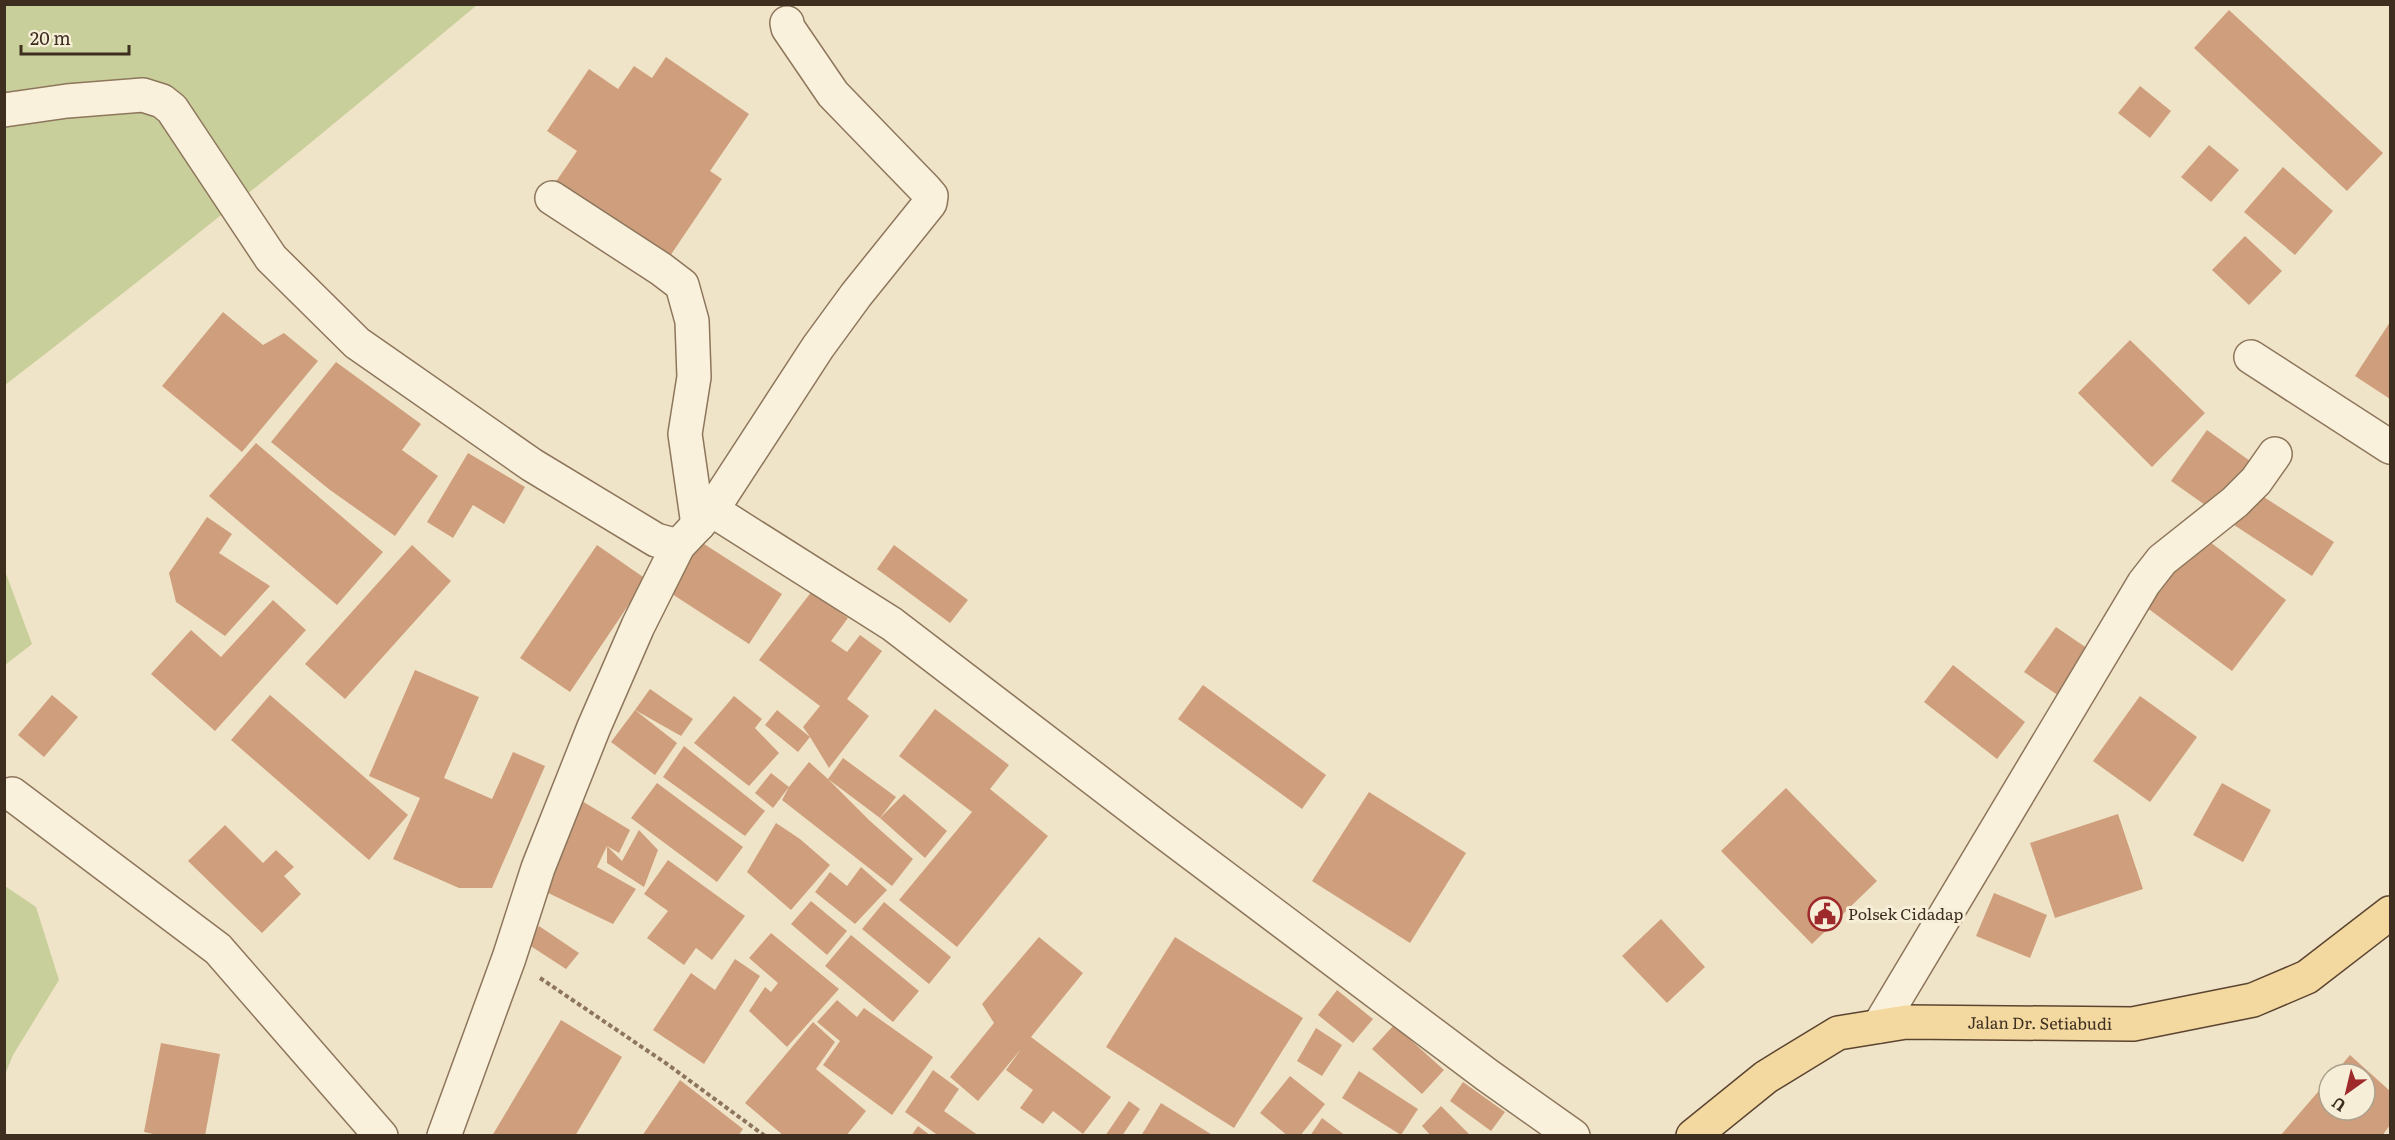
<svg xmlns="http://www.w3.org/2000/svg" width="2395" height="1140" font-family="Literata,serif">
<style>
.green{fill:#c9cf9b}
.building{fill:#cf9f7d}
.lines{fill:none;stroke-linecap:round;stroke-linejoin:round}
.minor-casing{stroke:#8d765c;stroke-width:36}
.major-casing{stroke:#5b4430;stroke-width:36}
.path{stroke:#8d765c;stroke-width:4;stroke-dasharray:4.5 3;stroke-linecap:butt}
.minor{stroke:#faf1dc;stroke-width:33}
.major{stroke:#f3d9a0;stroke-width:33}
.labels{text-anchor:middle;stroke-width:6;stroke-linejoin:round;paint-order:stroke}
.poi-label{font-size:16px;fill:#3d2e20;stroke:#f7eed8;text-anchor:start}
.street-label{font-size:16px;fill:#3d2e20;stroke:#f7eed8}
</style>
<rect width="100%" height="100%" fill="#f0e4c8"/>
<g class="green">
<path d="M5 5H477C322 135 165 262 5 385Z"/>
<path d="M4 568 32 644 5 665H4Z"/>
<path d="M5 886 36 907 59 980 13 1055 5 1075Z"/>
</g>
<g class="building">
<path d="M2229 10 2383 153 2347 191 2194 48Z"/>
<path d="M666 57 749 114 710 171 722 179 668 259 555 183 577 151 547 131 589 69 618 89 634 66 652 78Z"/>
<path d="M2140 86 2171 111 2150 138 2118 113Z"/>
<path d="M2209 145 2239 170 2211 202 2181 177Z"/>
<path d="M2283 167 2333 211 2295 255 2244 212Z"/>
<path d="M2245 236 2282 271 2249 305 2212 270Z"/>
<path d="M223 312 263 345 284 333 318 361 242 452 162 386Z"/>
<path d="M2390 322V399L2355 376Z"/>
<path d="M2130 340 2205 413 2152 467 2078 393Z"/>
<path d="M336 362 421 424 402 450 438 476 395 536 330 490 271 442Z"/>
<path d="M2207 430 2250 461 2215 512 2171 481Z"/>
<path d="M256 443 383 552 337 605 209 496Z"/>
<path d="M468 453 525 487 504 524 473 505 453 538 427 522Z"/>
<path d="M2256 492 2334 542 2312 576 2234 525Z"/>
<path d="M207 517 232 534 219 553 270 586 225 636 176 602 169 573Z"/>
<path d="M2201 535 2286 600 2232 671 2146 607Z"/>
<path d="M701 542 782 594 749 644 669 592Z"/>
<path d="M412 545 451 581 345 699 305 664Z"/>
<path d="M597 545 646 579 570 692 520 658Z"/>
<path d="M894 545 968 600 950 623 877 569Z"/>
<path d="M812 591 848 618 831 641 847 652 860 635 882 651 847 699 869 716 829 768 810 737 798 752 765 725 777 710 810 737 803 727 820 706 759 660Z"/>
<path d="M273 600 306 630 215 731 151 674 191 630 221 657Z"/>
<path d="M2056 627 2097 655 2065 700 2024 672Z"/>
<path d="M1953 665 2025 722 1997 759 1924 702Z"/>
<path d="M415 670 479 697 444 778 492 799 513 752 545 766 492 888H459L393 859 420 798 369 776Z"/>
<path d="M1203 685 1326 775 1302 809 1178 719Z"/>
<path d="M650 689 693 719 681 736 635 710Z"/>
<path d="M52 695 78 717 44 757 18 735Z"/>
<path d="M270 695 408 815 369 860 231 740Z"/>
<path d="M734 696 762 719 755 728 779 753 749 786 694 743Z"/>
<path d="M2140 696 2197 737 2150 802 2093 761Z"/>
<path d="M935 709 1009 765 990 789 1048 836 957 947 899 900 972 812 899 756Z"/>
<path d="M635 710 677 743 655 775 611 742Z"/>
<path d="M684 746 765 811 745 836 663 777Z"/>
<path d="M843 758 896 797 880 818 828 779 870 821 913 859 892 886 782 800 789 787 809 762 828 779Z"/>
<path d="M771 773 789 787 773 808 755 793Z"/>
<path d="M657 783 743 847 717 882 631 818Z"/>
<path d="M2222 783 2271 810 2243 862 2193 835Z"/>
<path d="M1786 788 1877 881 1812 944 1721 851Z"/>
<path d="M1369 792 1466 853 1410 943 1312 881Z"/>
<path d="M904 794 947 831 925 858 880 818Z"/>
<path d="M582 801 630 830 619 853 607 846 597 867 636 889 613 924 544 891Z"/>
<path d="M2118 814 2143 889 2055 918 2030 843Z"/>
<path d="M776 823 800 839 830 865 791 910 747 872Z"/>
<path d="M225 825 263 863 276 850 294 867 284 876 301 894 262 933 188 861Z"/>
<path d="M639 830 658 850 644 887 607 863V846L622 861Z"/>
<path d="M668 860 745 916 712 960 696 948 684 965 647 938 668 911 644 894Z"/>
<path d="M861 867 887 890 855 924 815 892 830 872 847 886Z"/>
<path d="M1994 893 2047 915 2030 958 1976 936Z"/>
<path d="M811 901 847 931 827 955 791 924Z"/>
<path d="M884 902 951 957 929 984 862 929Z"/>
<path d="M1661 919 1705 967 1667 1003 1622 956Z"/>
<path d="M539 926 579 953 566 969 526 943Z"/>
<path d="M771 933 839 989 787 1047 749 1011 765 987 771 992 778 983 749 958Z"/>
<path d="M851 935 919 991 893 1022 825 966Z"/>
<path d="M1039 937 1083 973 1031 1037 1111 1097 1083 1134 1053 1111 1043 1124 1020 1108 1033 1090 1006 1070 1021 1049 978 1101 950 1077 994 1023 982 1004Z"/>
<path d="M1175 937 1303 1018 1234 1128 1106 1047Z"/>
<path d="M735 959 760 976 704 1064 653 1030 691 973 715 990Z"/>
<path d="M1337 990 1373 1019 1353 1043 1318 1015Z"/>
<path d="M837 1000 857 1017 864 1008 933 1057 892 1115 823 1065 840 1041 817 1022Z"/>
<path d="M561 1020 622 1057 575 1136H492Z"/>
<path d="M813 1022 835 1042 816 1069 866 1111 846 1136H784L745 1103Z"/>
<path d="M1394 1025 1444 1070 1422 1094 1372 1049Z"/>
<path d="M1316 1028 1342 1045 1322 1076 1297 1061Z"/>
<path d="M161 1043 220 1054 205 1136H163L144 1132Z"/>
<path d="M2350 1055 2390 1091V1125L2382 1136H2280L2329 1079V1110H2365V1074H2334Z"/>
<path d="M933 1070 959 1089 944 1111 979 1136H939L905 1112Z"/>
<path d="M1359 1071 1418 1109 1401 1135 1342 1098Z"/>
<path d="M1290 1076 1325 1104 1300 1136H1288L1260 1113Z"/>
<path d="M680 1080 743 1129 738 1136H642Z"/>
<path d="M1463 1082 1505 1112 1491 1131 1450 1101Z"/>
<path d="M1129 1101 1140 1109 1122 1136H1105Z"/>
<path d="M1161 1103 1214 1136H1141Z"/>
<path d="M1441 1106 1471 1136H1431L1422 1126Z"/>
<path d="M1322 1118 1346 1136H1310Z"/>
<path d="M918 1126 931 1136H911Z"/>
</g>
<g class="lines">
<g class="minor-casing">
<g id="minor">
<path d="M4 110 67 101 143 95 162 101 172 109 271 258 357 343 532 465 656 540 678 546"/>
<path d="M552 198 661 269 682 285 692 321 694 377 685 434 698 525"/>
<path d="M2251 357 2390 447"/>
<path d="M712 510 892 624 1161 830 1487 1075 1573 1136"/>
<path d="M12 794 218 949 381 1136"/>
<path d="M1879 1026 2144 583 2162 560 2235 502 2256 481 2275 454"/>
<path d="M444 1136 509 958 538 868 594 727 638 626 678 546 712 510 818 347 856 295 930 203 931 196 925 189 833 94 788 28 787 23"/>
</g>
</g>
<g class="major-casing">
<g id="major">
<path id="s1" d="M1693 1136 1766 1077 1838 1033 1906 1022 2133 1024 2253 1000 2307 977 2390 913"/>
</g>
</g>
<path class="path" d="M540 978 667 1064 765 1136"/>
<use href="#minor" class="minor"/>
<use href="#major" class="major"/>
</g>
<defs>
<g id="civic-ring" transform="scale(1.725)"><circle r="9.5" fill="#f7eed8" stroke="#9e2a2b" stroke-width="1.5"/><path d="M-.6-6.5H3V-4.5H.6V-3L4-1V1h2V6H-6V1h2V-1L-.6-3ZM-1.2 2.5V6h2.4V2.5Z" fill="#9e2a2b"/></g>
</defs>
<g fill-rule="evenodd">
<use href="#civic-ring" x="1825" y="914"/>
</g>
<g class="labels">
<g class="poi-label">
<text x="1848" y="920">Polsek Cidadap</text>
</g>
<g class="street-label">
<text dy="6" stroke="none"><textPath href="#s1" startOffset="381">Jalan Dr. Setiabudi</textPath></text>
</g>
</g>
<rect width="2395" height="1140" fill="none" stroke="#3d2e20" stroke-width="12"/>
<g transform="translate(2347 1092) rotate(214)"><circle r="28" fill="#f7eed8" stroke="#ada18e" stroke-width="1.5"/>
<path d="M0-4.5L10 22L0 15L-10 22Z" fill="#9e2a2b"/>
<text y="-9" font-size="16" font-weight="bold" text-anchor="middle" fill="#3d2e20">U</text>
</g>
<path d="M21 45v9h108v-9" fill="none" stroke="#3d2e20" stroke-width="3"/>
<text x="30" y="45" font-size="18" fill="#3d2e20" stroke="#f7eed8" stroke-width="4.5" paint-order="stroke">20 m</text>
</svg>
